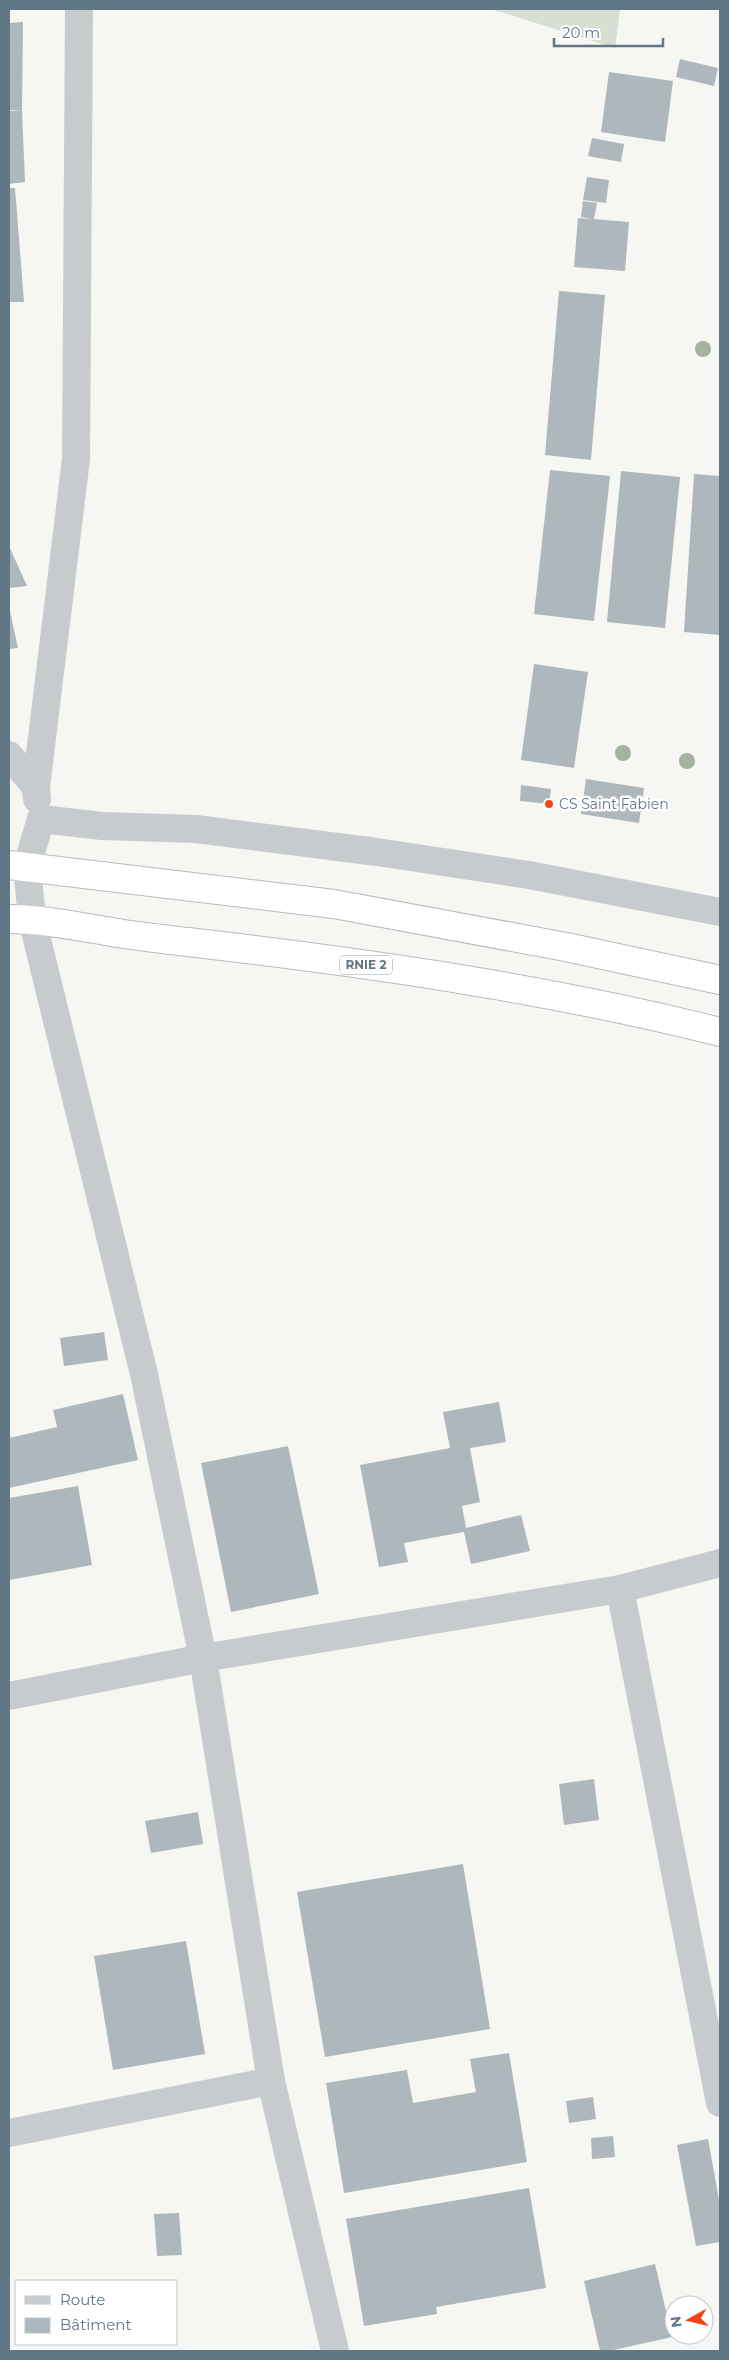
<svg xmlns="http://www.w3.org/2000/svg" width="729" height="2360" font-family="Montserrat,sans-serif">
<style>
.green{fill:#d7dfd3}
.building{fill:#aeb7bc}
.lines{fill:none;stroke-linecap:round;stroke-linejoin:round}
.highway-casing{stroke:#b7bbbe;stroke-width:30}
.minor{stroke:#c8cbce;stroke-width:28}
.highway{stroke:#fff;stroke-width:28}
.tree{fill:#a6b1a1}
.poi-dot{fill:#f24416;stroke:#fff;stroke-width:2}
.labels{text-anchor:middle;stroke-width:5;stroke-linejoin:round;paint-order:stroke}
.shield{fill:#fff;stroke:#91a0aa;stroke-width:1}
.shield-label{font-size:12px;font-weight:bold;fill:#627786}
.poi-label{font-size:14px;fill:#627786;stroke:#fff;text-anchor:start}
</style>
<rect width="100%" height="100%" fill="#f6f6f2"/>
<path class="green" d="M491 9H620L615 48Z"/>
<g class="building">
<path d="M23 22 22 110H9V23Z"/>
<path d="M680 59 718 68 714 86 676 77Z"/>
<path d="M609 72 673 81 665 142 601 132Z"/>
<path d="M22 110 25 182 9 184V111Z"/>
<path d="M592 138 624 144 621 162 588 156Z"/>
<path d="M587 177 609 180 606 203 583 200Z"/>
<path d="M9 188H15L24 302H9Z"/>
<path d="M583 201 597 203 594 219 629 222 625 271 574 267 578 218 592 219 581 217Z"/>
<path d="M559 291 605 295 591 460 545 455Z"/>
<path d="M550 470 610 476 594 621 534 614Z"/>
<path d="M621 471 680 477 665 628 607 622Z"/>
<path d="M694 474 720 476V635L684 632Z"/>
<path d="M9 546 27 586 9 588Z"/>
<path d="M9 607 18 648 9 649Z"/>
<path d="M534 664 588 672 574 768 521 760Z"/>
<path d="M586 779 644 788 639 823 581 814Z"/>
<path d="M521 785 551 789 549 804 520 801Z"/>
<path d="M104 1332 108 1360 64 1366 60 1338Z"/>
<path d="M123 1394 138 1460 9 1488V1438L57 1427 53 1410Z"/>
<path d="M499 1402 506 1442 470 1448 480 1502 462 1506 466 1528 521 1515 530 1551 471 1564 464 1532 404 1543 408 1562 379 1567 360 1465 450 1448 443 1412Z"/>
<path d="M288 1446 319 1594 231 1612 201 1463Z"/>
<path d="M78 1486 92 1565 9 1580V1498Z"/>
<path d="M594 1779 599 1820 564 1825 559 1784Z"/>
<path d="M198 1812 203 1844 151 1853 145 1821Z"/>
<path d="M463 1864 490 2029 325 2057 297 1892Z"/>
<path d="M186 1941 205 2054 113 2070 94 1956Z"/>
<path d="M509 2053 527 2162 344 2193 326 2083 407 2070 413 2103 476 2092 470 2059Z"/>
<path d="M593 2097 596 2119 569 2123 566 2101Z"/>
<path d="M613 2136 615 2157 592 2159 591 2138Z"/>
<path d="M708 2139 720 2205V2242L696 2246 677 2145Z"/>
<path d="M529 2188 546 2288 436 2307 437 2314 364 2326 346 2219Z"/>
<path d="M179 2213 182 2255 157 2256 154 2214Z"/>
<path d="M655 2264 672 2337 609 2351H600L584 2281Z"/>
</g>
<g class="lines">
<g class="highway-casing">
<g id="highway">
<path d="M9 865 334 904 566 947 720 980"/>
<path d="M9 919C42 919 74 926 106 931 133 936 161 939 188 942 367 963 546 988 720 1032"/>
</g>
</g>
<g class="minor">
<path d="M9 755 36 787 37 799"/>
<path d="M36 787 76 459 79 9"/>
<path d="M620 1589 720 2103"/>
<path d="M9 1696 203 1658 620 1589 720 1563"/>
<path d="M9 2133 271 2081"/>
<path d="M335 2351 271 2081 203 1658 144 1374 32 919 27 866 41 819 102 826 196 829 377 852 529 875 720 912"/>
</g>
<use href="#highway" class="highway"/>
</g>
<g class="tree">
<circle cx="703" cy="349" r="8"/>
<circle cx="623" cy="753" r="8"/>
<circle cx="687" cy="761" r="8"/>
</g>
<circle class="poi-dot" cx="549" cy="804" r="5"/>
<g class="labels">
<rect class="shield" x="340" y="955.5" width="52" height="19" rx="4"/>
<g class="shield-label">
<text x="366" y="969">RNIE 2</text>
</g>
<g class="poi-label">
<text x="559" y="809">CS Saint Fabien</text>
</g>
</g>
<rect width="729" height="2360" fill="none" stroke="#627786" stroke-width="20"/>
<rect x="15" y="2280" width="162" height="65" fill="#ffffff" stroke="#c0c9cf"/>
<rect x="25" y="2296" width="25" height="8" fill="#c8cbce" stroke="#c0c9cf"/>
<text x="60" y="2305" font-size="15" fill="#627786">Route</text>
<rect x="25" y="2318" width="25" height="15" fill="#aeb7bc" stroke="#c0c9cf"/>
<text x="60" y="2330" font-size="15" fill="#627786">Bâtiment</text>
<g transform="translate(689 2320) rotate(262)"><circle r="24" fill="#ffffff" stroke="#c0c9cf"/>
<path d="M0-4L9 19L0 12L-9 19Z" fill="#f24416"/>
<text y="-8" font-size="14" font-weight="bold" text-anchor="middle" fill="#627786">N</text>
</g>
<path d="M554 38v8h109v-8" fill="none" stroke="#627786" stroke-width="2.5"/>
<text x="562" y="38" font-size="15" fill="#627786" stroke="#ffffff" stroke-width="4" paint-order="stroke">20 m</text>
</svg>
